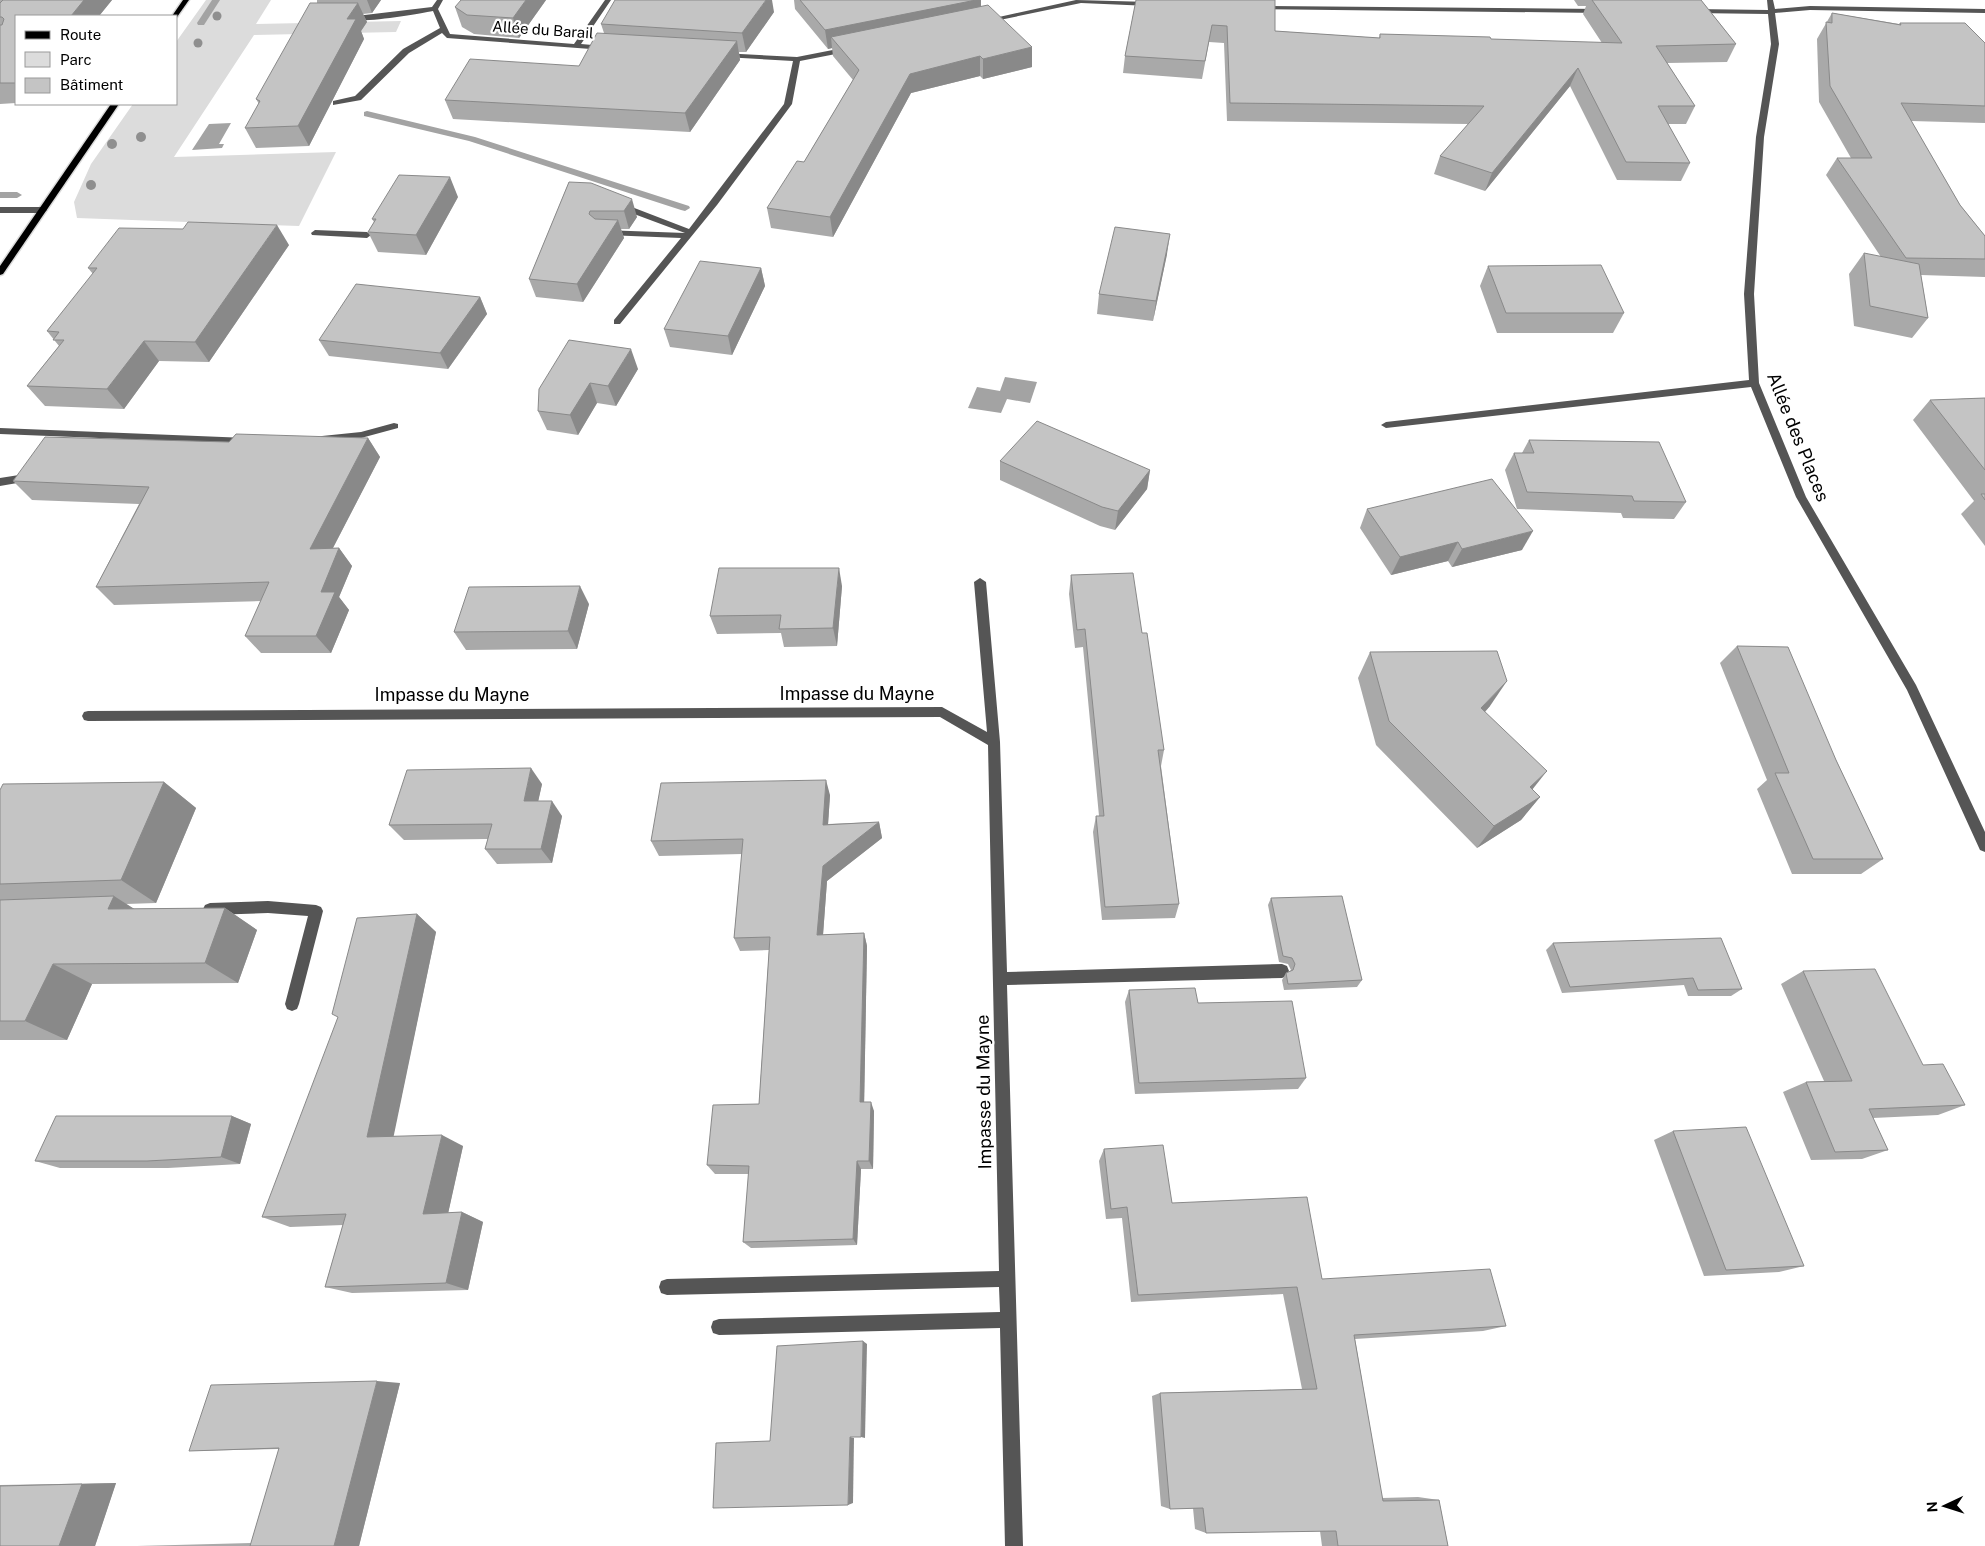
<svg xmlns="http://www.w3.org/2000/svg" width="1985" height="1546" font-family="'Public Sans',sans-serif">
<style>
.green{fill:#dcdcdc}
.water{fill:#a3a3a3}
.lines{fill:none;stroke-linecap:round;stroke-linejoin:round}
.stream{fill:#a3a3a3;fill-rule:evenodd}
.major-casing{stroke:#dbdbdb;stroke-width:3}
.minor{fill:#555;fill-rule:evenodd}
.major{fill:#000;fill-rule:evenodd}
.tree{fill:#8f8f8f}
.wall{fill:#a9a9a9}
.shaded-wall{fill:#898989}
.building{fill:#c4c4c4;stroke:#898989}
.labels{text-anchor:middle;stroke-width:4.5;stroke-linejoin:round;paint-order:stroke}
.far-street-label{font-size:15px;fill:#000;stroke:#fff}
.street-label{font-size:18px;fill:#000;stroke:#fff}
</style>
<rect width="100%" height="100%" fill="#fff"/>
<path class="green" d="M206 0H271L256 24 401 21 396 32 254 35 174 157 336 152 299 226 77 218 74 202 91 164 133 104H176V42Z"/>
<g class="water">
<path d="M231 123 219 144H224L222 148 192 150 209 124Z"/>
<path d="M1005 377 1037 382 1030 403 1007 399 1001 413 968 408 977 387 1000 391Z"/>
</g>
<g class="lines">
<g class="stream">
<path d="M212 0H220L204 25H198L197 23Z"/>
<path d="M367 111 475 137 689 206 690 208 685 211 681 210 469 141 364 116V112Z"/>
<path d="M0 192H17L22 195 17 198H0Z"/>
</g>
<g class="major-casing">
<g id="major">
<path d="M183 0H189L177 17 172 16Z"/>
<path d="M111 104H119L3 274 0 275V266Z"/>
</g>
</g>
<g class="minor">
<path d="M437 0H443L438 9 450 34 574 44 605 0H611L581 44 604 46 608 48 604 50 447 38 442 33 409 53 361 100 333 105V101L355 96 403 49 440 28 433 11C417 14 357 25 346 18L348 17 432 7Z"/>
<path d="M1076 0 1150 2 1153 4 1150 6 1081 3 985 23 981 21Z"/>
<path d="M1767 0H1773L1775 9 1810 6 1985 9V13L1810 10 1775 13 1779 44 1764 137 1754 294 1759 383 1806 497 1916 685 1985 832V852L1980 850 1907 690 1796 497 1751 387 1386 428 1381 425 1386 422 1749 380 1744 294 1756 137 1771 44 1768 14 1693 13 1689 11 1693 9 1768 10Z"/>
<path d="M1258 6 1600 9 1604 11 1600 13 1256 9V7Z"/>
<path d="M848 47H851V51L800 61 792 104 717 205 620 324H614V320L681 238 606 235 602 232 603 230 685 233 618 208V204H624L689 229 784 104 793 61 724 57H721V53L797 57Z"/>
<path d="M0 207H43L47 210 43 213H0Z"/>
<path d="M315 230 367 232 371 235 367 238 312 235 311 233Z"/>
<path d="M394 423 398 424V428L361 438 322 442 317 439 322 436 361 432Z"/>
<path d="M0 428 247 438 252 441 247 444 0 434Z"/>
<path d="M19 475 23 476 24 479 23 482 0 486V478Z"/>
<path d="M980 578 986 582 1000 742 1007 972 1282 964 1287 966 1289 971 1287 976 1282 978 1007 985 1023 1546H1005L1000 1328 719 1335 713 1333 711 1327 713 1321 719 1319 1000 1312 999 1287 667 1295 661 1293 659 1287 661 1281 667 1279 999 1271 988 745 940 717 88 721 84 720 82 716 84 712 88 711 942 707 987 732 974 582Z"/>
<path d="M268 901 316 905 321 907 323 911 299 1004 297 1009 292 1011 287 1009 285 1004 308 916 268 913 210 915 205 913 203 909 205 905 210 903Z"/>
</g>
<use href="#major" class="major"/>
</g>
<g class="tree">
<circle cx="217" cy="16" r="4.5"/>
<circle cx="198" cy="43" r="4.5"/>
<circle cx="141" cy="137" r="5"/>
<circle cx="112" cy="144" r="5"/>
<circle cx="91" cy="185" r="5"/>
</g>
<g class="wall">
<path d="M0 0H112L99 16H16V103L0 104Z"/>
<path d="M317 0H381L372 13 363 14 367 22 361 31 364 39 309 146 256 148 245 128 259 104 256 99 317 3Z"/>
<path d="M546 0 519 38 474 34 462 27 455 7Z"/>
<path d="M794 0H981V6L1032 47V67L983 79 980 76 911 93 833 237 771 228 767 208 804 162 853 80 833 56 832 48 828 49 795 9Z"/>
<path d="M1136 0 1275 31 1379 38 1380 34 1491 39 1602 43 1583 14 1586 6H1578L1574 0H1701L1736 44 1727 62 1667 63 1695 106 1686 124H1668L1690 163 1681 181 1617 180 1570 86 1485 191 1434 174 1440 156 1468 124 1227 121 1224 43 1209 42 1202 79 1123 73 1125 56Z"/>
<path d="M774 12 746 52H739L740 60 690 132 453 119 445 100 579 66 604 33 601 24Z"/>
<path d="M1832 13 1899 24 1900 23 1985 43V123L1911 121 1960 205 1985 236V277L1921 275 1928 318 1912 338 1854 326 1849 274 1864 253 1881 257 1826 175 1837 158H1851L1819 102 1817 39Z"/>
<path d="M569 182 637 217 629 229H621L624 238 583 302 536 297 529 279Z"/>
<path d="M458 197 426 255 378 252 368 232 374 222 372 219Z"/>
<path d="M289 245 209 362 159 361 124 409 45 406 27 386 59 346 47 331 93 274 88 268Z"/>
<path d="M1167 254 1153 321 1097 314 1099 294Z"/>
<path d="M1488 266 1624 313 1613 333H1497L1480 286Z"/>
<path d="M761 268 765 286 732 355 670 347 664 329Z"/>
<path d="M480 297 487 314 448 369 329 356 319 340Z"/>
<path d="M569 340 638 369 616 406 597 403 578 435 547 430 538 411Z"/>
<path d="M1985 398V546L1961 514 1974 501 1913 420 1930 400Z"/>
<path d="M368 438 380 457 333 548H339L352 566 339 597 349 610 331 653H261L245 636 261 601 114 605 96 587 139 504 32 500 13 481 229 442Z"/>
<path d="M1529 440 1686 502 1674 519 1623 518 1621 513 1517 509 1505 470 1514 453H1522Z"/>
<path d="M1000 461 1150 470 1147 489 1115 530 1100 526 1000 480Z"/>
<path d="M1367 509 1522 550 1452 567 1448 561 1391 575 1360 528Z"/>
<path d="M1071 575 1142 633 1164 750 1161 766 1179 904 1175 918 1102 920 1093 832 1096 816H1099L1083 647 1075 648 1069 594Z"/>
<path d="M842 586 837 646 784 647 781 633 717 634 710 616Z"/>
<path d="M589 604 577 649 466 650 454 632Z"/>
<path d="M1737 646 1836 760 1883 859 1861 874H1792L1757 789 1767 780 1720 663Z"/>
<path d="M1370 652 1490 706 1485 712 1532 789 1540 797 1521 820 1477 848 1376 745 1358 678Z"/>
<path d="M164 782 196 808 156 903 126 904 134 909 225 908 257 930 238 983 92 984 67 1040H0V790Z"/>
<path d="M542 784 538 801 562 816 552 863 497 864 485 849 488 839 404 840 389 825Z"/>
<path d="M830 795 828 824 879 822 882 838 827 881 823 935 864 933 867 946 864 1102 874 1111 873 1169H861L857 1245 751 1248 743 1242 749 1174H715L707 1165 759 1104 769 950 740 951 734 938 742 854 659 856 651 841Z"/>
<path d="M1271 898 1362 980 1357 987 1284 990 1282 980 1286 973 1290 971 1291 970 1288 964 1279 962 1268 905Z"/>
<path d="M417 914 436 932 393 1136 463 1146 448 1213 462 1212 483 1222 468 1290 352 1293 325 1287 343 1225 290 1227 262 1217Z"/>
<path d="M1553 943 1742 989 1731 996H1688L1684 985 1562 993 1546 950Z"/>
<path d="M1803 971 1923 1065 1965 1105 1938 1115 1873 1118 1888 1150 1862 1159 1811 1160 1783 1092 1806 1082 1824 1081 1781 984Z"/>
<path d="M1129 990 1198 1003 1306 1078 1298 1089 1135 1094 1125 1002Z"/>
<path d="M232 1116 251 1124 240 1164 168 1168H60L35 1161Z"/>
<path d="M1673 1131 1804 1266 1779 1272 1704 1276 1654 1140Z"/>
<path d="M1104 1149 1172 1203 1322 1279 1506 1326 1483 1331 1355 1339 1382 1498 1418 1497 1439 1500 1448 1546H1322L1320 1531 1206 1533 1195 1529 1193 1508 1170 1509 1161 1506 1152 1396 1160 1393 1302 1389 1283 1294 1131 1302 1122 1218 1106 1219 1099 1161Z"/>
<path d="M400 1383 359 1546H137L251 1543 279 1449 189 1451Z"/>
<path d="M116 1483 95 1546H0V1485Z"/>
</g>
<g class="shaded-wall">
<path d="M84 0H112L99 16H71Z"/>
<path d="M367 0H381L372 13Z"/>
<path d="M526 0H546L519 38 513 18Z"/>
<path d="M766 0H772L774 12 746 52 742 33Z"/>
<path d="M970 0H981V17L831 37 832 48 828 49 825 30Z"/>
<path d="M358 3 367 22 361 31 364 39 309 146 298 126 347 19Z"/>
<path d="M737 41 740 60 690 132 685 113Z"/>
<path d="M1032 47V67L983 79V59Z"/>
<path d="M980 56V76L911 93 833 237 830 217 910 74Z"/>
<path d="M1578 68 1570 86 1485 191 1492 173Z"/>
<path d="M450 177 458 197 426 255 416 235Z"/>
<path d="M632 199 637 217 629 229 624 211Z"/>
<path d="M618 220 624 238 583 302 577 284Z"/>
<path d="M277 225 289 245 209 362 195 342Z"/>
<path d="M1170 234 1167 254 1153 321 1156 301Z"/>
<path d="M761 268 765 286 732 355 728 336Z"/>
<path d="M480 297 487 314 448 369 440 353Z"/>
<path d="M144 341 159 361 124 409 107 389Z"/>
<path d="M631 349 638 369 616 406 608 386Z"/>
<path d="M590 383 597 403 578 435 570 415Z"/>
<path d="M368 438 380 457 323 567 310 549Z"/>
<path d="M1150 470 1147 489 1115 530 1118 511Z"/>
<path d="M1533 531 1522 550 1452 567 1462 549Z"/>
<path d="M1458 542 1448 561 1391 575 1400 557Z"/>
<path d="M339 548 352 566 339 597 349 610 331 653 316 636 321 592Z"/>
<path d="M839 568 842 586 837 646 833 628Z"/>
<path d="M580 586 589 604 577 649 568 631Z"/>
<path d="M1507 681 1490 706 1465 733 1481 708Z"/>
<path d="M531 768 542 784 535 816 524 801Z"/>
<path d="M1547 771 1528 795 1530 787Z"/>
<path d="M826 780 830 795 827 840 823 825Z"/>
<path d="M164 782 196 808 156 903 121 880Z"/>
<path d="M1540 797 1521 820 1477 848 1494 826Z"/>
<path d="M552 801 562 816 552 863 541 849Z"/>
<path d="M879 822 882 838 827 881 822 948 817 935 823 866Z"/>
<path d="M114 896 150 919 108 909Z"/>
<path d="M225 908 257 930 238 983 205 963Z"/>
<path d="M417 914 436 932 391 1149 367 1137Z"/>
<path d="M864 933 867 946 864 1112 860 1102Z"/>
<path d="M53 964 92 984 67 1040 25 1021Z"/>
<path d="M871 1102 874 1111 873 1169 869 1161Z"/>
<path d="M232 1116 251 1124 240 1164 221 1157Z"/>
<path d="M442 1135 463 1146 446 1223 423 1214Z"/>
<path d="M857 1161 861 1169 857 1245 853 1239Z"/>
<path d="M462 1212 483 1222 468 1290 446 1283Z"/>
<path d="M863 1341 867 1344 865 1438 861 1437Z"/>
<path d="M377 1381 400 1383 359 1546H334Z"/>
<path d="M850 1437 854 1438 853 1503 848 1505Z"/>
<path d="M116 1483 95 1546H59L82 1484Z"/>
</g>
<g class="building">
<path d="M3 0H84L71 16H16V83H0V25H2L4 19 2 17H0V3Z"/>
<path d="M461 0H526L513 18 467 15 455 7Z"/>
<path d="M615 0H766L742 33 601 24Z"/>
<path d="M800 0H976L825 30Z"/>
<path d="M1136 0H1275V31L1380 38V34L1490 37 1491 39 1622 43 1592 0H1701L1736 44 1656 46 1695 106H1658L1690 163 1626 162 1578 68 1492 173 1440 156 1484 106 1230 103 1227 26 1212 25 1205 61 1125 56Z"/>
<path d="M310 3H358L347 19H356L298 126 245 128 260 101 256 99Z"/>
<path d="M988 5 1032 47 983 59 980 56 910 74 830 217 767 208 797 161 804 162 859 70 831 37Z"/>
<path d="M1832 13 1901 25 1900 23H1965L1985 43V106L1901 103 1960 205 1985 236V259L1906 258 1837 158H1872L1830 86 1826 22 1832 23Z"/>
<path d="M597 33 737 41 685 113 445 100 470 59 579 66Z"/>
<path d="M399 175 450 177 416 235 368 232 376 219H372Z"/>
<path d="M569 182 591 183 632 199 624 211H590L589 214 595 219 618 220 577 284 529 279Z"/>
<path d="M188 222 277 225 195 342 144 341 107 389 27 386 64 340H53L59 332 47 331 97 268H88L119 228 183 229Z"/>
<path d="M1115 227 1170 234 1156 301 1099 294Z"/>
<path d="M1864 253 1919 264 1928 318 1870 306Z"/>
<path d="M700 261 761 268 728 336 664 329Z"/>
<path d="M1601 265 1624 313H1506L1488 266Z"/>
<path d="M356 284 480 297 440 353 319 340Z"/>
<path d="M569 340 631 349 608 386 590 383 570 415 538 411 539 389Z"/>
<path d="M1985 398V470L1930 400Z"/>
<path d="M1037 421 1150 470 1118 511 1102 507 1000 461Z"/>
<path d="M236 434 368 438 310 549 339 548 321 592H335L316 636H245L269 582 96 587 149 487 13 481 45 437 229 442Z"/>
<path d="M1529 440 1659 442 1686 502 1634 501 1632 496 1527 492 1514 453H1534Z"/>
<path d="M1492 479 1533 531 1462 549 1458 542 1400 557 1367 509Z"/>
<path d="M1981 494H1985V500Z"/>
<path d="M719 568H839L833 628 779 629 781 615 710 616Z"/>
<path d="M1133 573 1142 633H1147L1164 750H1158L1179 904 1105 907 1096 816H1104L1085 629 1077 630 1071 575Z"/>
<path d="M580 586 568 631 454 632 469 587Z"/>
<path d="M1737 646 1788 647 1836 760 1883 859H1813L1775 773H1789Z"/>
<path d="M1497 651 1507 681 1481 708 1547 771 1530 787 1540 797 1494 826 1389 721 1370 652Z"/>
<path d="M531 768 524 801H552L541 849H485L492 824 389 825 407 770Z"/>
<path d="M826 780 823 825 879 822 823 866 817 935 864 933 860 1102H871L869 1161H857L853 1239 743 1242 749 1166 707 1165 713 1105 759 1104 770 937 734 938 743 839 651 841 661 783Z"/>
<path d="M164 782 121 880 0 884V790L3 784Z"/>
<path d="M114 896 108 909 225 908 205 963 53 964 25 1021H0V900Z"/>
<path d="M1342 896 1362 980 1288 984 1286 973 1293 970 1295 964 1292 958 1283 956 1271 898Z"/>
<path d="M417 914 367 1137 442 1135 423 1214 462 1212 446 1283 325 1287 346 1214 262 1217 338 1017 332 1014 357 918Z"/>
<path d="M1721 938 1742 989 1698 990 1693 978 1570 987 1553 943Z"/>
<path d="M1875 969 1923 1065 1943 1064 1965 1105 1869 1109 1888 1150 1835 1152 1806 1082 1852 1081 1803 971Z"/>
<path d="M1195 988 1198 1003 1292 1001 1306 1078 1139 1083 1129 990Z"/>
<path d="M56 1116H232L221 1157 147 1161H35Z"/>
<path d="M1746 1127 1804 1266 1726 1270 1673 1131Z"/>
<path d="M1163 1145 1172 1203 1307 1197 1322 1279 1490 1269 1506 1326 1354 1335 1383 1501 1439 1500 1448 1546H1338L1336 1531 1206 1533 1203 1508 1170 1509 1160 1393 1317 1389 1297 1287 1138 1295 1127 1207 1111 1209 1104 1149Z"/>
<path d="M863 1341 861 1437H850L848 1505 713 1508 716 1443 770 1441 777 1346Z"/>
<path d="M377 1381 334 1546H250L279 1448 189 1451 211 1385Z"/>
<path d="M82 1484 59 1546H0V1486Z"/>
</g>
<g class="labels">
<g class="far-street-label">
<text transform="translate(543 30) rotate(4)" y="5">Allée du Barail</text>
</g>
<g class="street-label">
<text transform="translate(1798 437) rotate(68)" y="6">Allée des Places</text>
<text x="857" y="700">Impasse du Mayne</text>
<text x="452" y="701">Impasse du Mayne</text>
<text transform="translate(984 1092) rotate(-91)" y="6">Impasse du Mayne</text>
</g>
</g>
<rect x="15" y="15" width="162" height="90" fill="#ffffff" stroke="#999999"/>
<rect x="25" y="31" width="25" height="8" fill="#000000" stroke="#999999"/>
<text x="60" y="40" font-size="15" fill="#000000">Route</text>
<rect x="25" y="52" width="25" height="15" fill="#dcdcdc" stroke="#999999"/>
<text x="60" y="65" font-size="15" fill="#000000">Parc</text>
<rect x="25" y="78" width="25" height="15" fill="#c4c4c4" stroke="#999999"/>
<text x="60" y="90" font-size="15" fill="#000000">Bâtiment</text>
<g transform="translate(1945 1506) rotate(266)" stroke="#ffffff" stroke-width="4" paint-order="stroke">
<path d="M0-4L9 19L0 12L-9 19Z" fill="#000000"/>
<text y="-8" font-size="14" font-weight="bold" text-anchor="middle" fill="#000000">N</text>
</g>
</svg>
